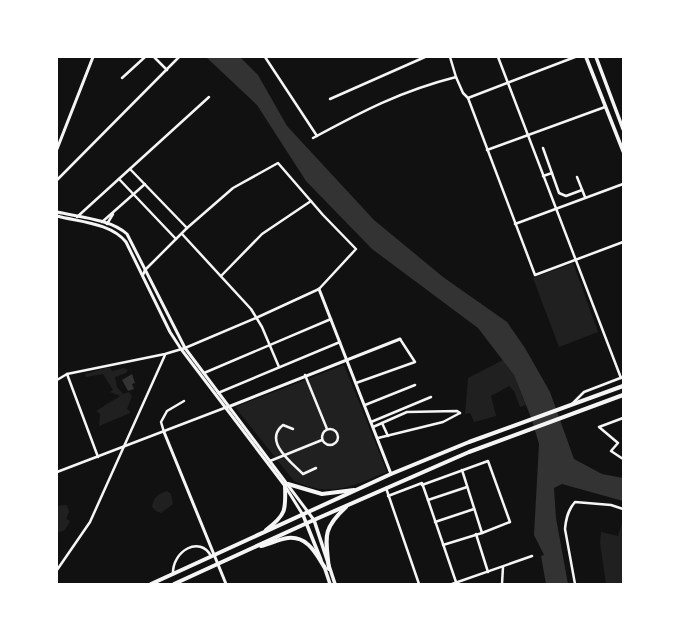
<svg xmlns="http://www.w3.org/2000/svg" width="680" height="641" font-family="Ubuntu,sans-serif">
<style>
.green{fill:#202020}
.water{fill:#333}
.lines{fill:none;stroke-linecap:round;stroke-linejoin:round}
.minor{stroke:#f5f5f5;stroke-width:2.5}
.tertiary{stroke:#f5f5f5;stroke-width:3}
.secondary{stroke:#f5f5f5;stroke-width:3.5}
.primary{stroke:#f5f5f5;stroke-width:4}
</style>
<rect width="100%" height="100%" fill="#111"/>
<g class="green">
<path d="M573 263 598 332 559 347 533 278Z"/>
<path d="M503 360 514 375 526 405 520 407 514 391 509 386 491 396 496 416 474 422 470 413 465 414 468 378Z"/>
<path d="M344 365 387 472C352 486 331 498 294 481L235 407Z"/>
<path d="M106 368H110L112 371 124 368 128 370 126 373 115 377 117 387 123 394 129 392 132 396 127 409 130 411V413L99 426 100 414 96 411 120 396 110 392 113 390 103 374 86 377 85 374Z"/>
<path d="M167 491 171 494 173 504 161 513 156 511 152 507C154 497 157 494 167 491Z"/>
<path d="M67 505 69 512 66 519 70 521 65 530 57 533V506Z"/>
<path d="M623 520V584H606L600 543 601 532 618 536Z"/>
</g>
<g class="water">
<path d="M206 57H240L258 75 287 126 374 220 443 277 507 322 525 348 550 392 574 459 602 474 623 478V501L562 484 554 488 556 518 568 584H546L541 556 544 555 534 535 539 444 532 420 514 375 478 328 372 249 306 181 257 105Z"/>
<path d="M132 374 135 383 132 384 134 389 128 391 122 380Z"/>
</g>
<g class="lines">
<g class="minor">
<path d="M154 57 167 70"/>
<path d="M265 57 317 136"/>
<path d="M450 57 456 77"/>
<path d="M498 57 621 378"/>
<path d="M122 78 145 57"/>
<path d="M468 98 575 57"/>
<path d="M330 99 425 57"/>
<path d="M313 138C363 111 401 91 456 77L463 93 468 98 535 275 623 242"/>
<path d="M543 148 559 193 566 196 582 190"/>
<path d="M487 150 605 107"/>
<path d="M130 169 187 228"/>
<path d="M543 176 552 173"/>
<path d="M577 177 585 197"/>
<path d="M119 179 176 239"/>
<path d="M57 180 179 57"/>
<path d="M77 217 209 97"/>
<path d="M102 222 145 184"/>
<path d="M107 224 113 214"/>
<path d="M515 224 623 184"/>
<path d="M182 234 251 309 262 327 279 367"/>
<path d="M221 276 262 234 311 201"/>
<path d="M204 373 331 319"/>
<path d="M67 374 98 457"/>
<path d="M305 375 327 429"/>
<path d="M57 380 67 374 165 354 185 348 256 318 319 289 356 249 323 215 278 163 233 188 187 228 145 270 143 275"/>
<path d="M356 383 415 362 400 339"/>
<path d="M218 393 340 342"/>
<path d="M365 405 415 385"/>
<path d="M571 405 584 392 623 377"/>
<path d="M623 418 599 427 618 443 611 451 623 459"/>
<path d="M371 422 431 397"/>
<path d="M382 423 388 436"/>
<path d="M373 427 407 412 457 411 460 413"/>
<path d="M293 429 283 425C263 441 291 462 303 474L316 468"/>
<circle cx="330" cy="437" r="8"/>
<path d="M164 432 161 422 167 411 184 401"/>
<path d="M378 438 443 422 460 413"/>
<path d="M270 461 322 440"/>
<path d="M57 472 227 407"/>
<path d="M422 485 488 461 510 522 482 533"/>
<path d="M386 488 419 584"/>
<path d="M388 496 422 483 428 500 467 487"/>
<path d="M428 500 456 582"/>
<path d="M435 522 474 509"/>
<path d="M476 534 488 572"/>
<path d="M443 545 482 533 462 470"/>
<path d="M57 570 90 522 165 355"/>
<path d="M173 574C172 551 200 535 211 556"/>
<path d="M452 584 532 556"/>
<path d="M502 584 503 567"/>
<path d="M575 584 565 529C566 518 568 510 575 502L611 505 623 509"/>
</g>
<g class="tertiary">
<path d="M57 149 93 57"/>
<path d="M57 212C79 217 110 219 127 234L185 348 314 520"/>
<path d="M57 216C80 222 111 223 126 242L170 332 181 349 285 486 303 515"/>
<path d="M319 289 391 474"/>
<path d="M228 407 400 339"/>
<path d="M164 432 226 584"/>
</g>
<g class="secondary">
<path d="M586 57 623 151"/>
<path d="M596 57 623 129"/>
<path d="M303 515 321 560"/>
<path d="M314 520 335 584"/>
<path d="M324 566 330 584"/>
</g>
<g class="primary">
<path d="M288 484 322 494 354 490"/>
<path d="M266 530C286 515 286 510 285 486"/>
<path d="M261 546C270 544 279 539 288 538 308 536 316 554 325 568"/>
<path d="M329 569C326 538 321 530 346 507"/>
<path d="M151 584 391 474 469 442 623 386"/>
<path d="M174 584 307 523 469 452 623 395"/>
</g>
</g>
<rect width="680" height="641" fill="none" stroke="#ffffff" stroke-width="116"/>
</svg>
